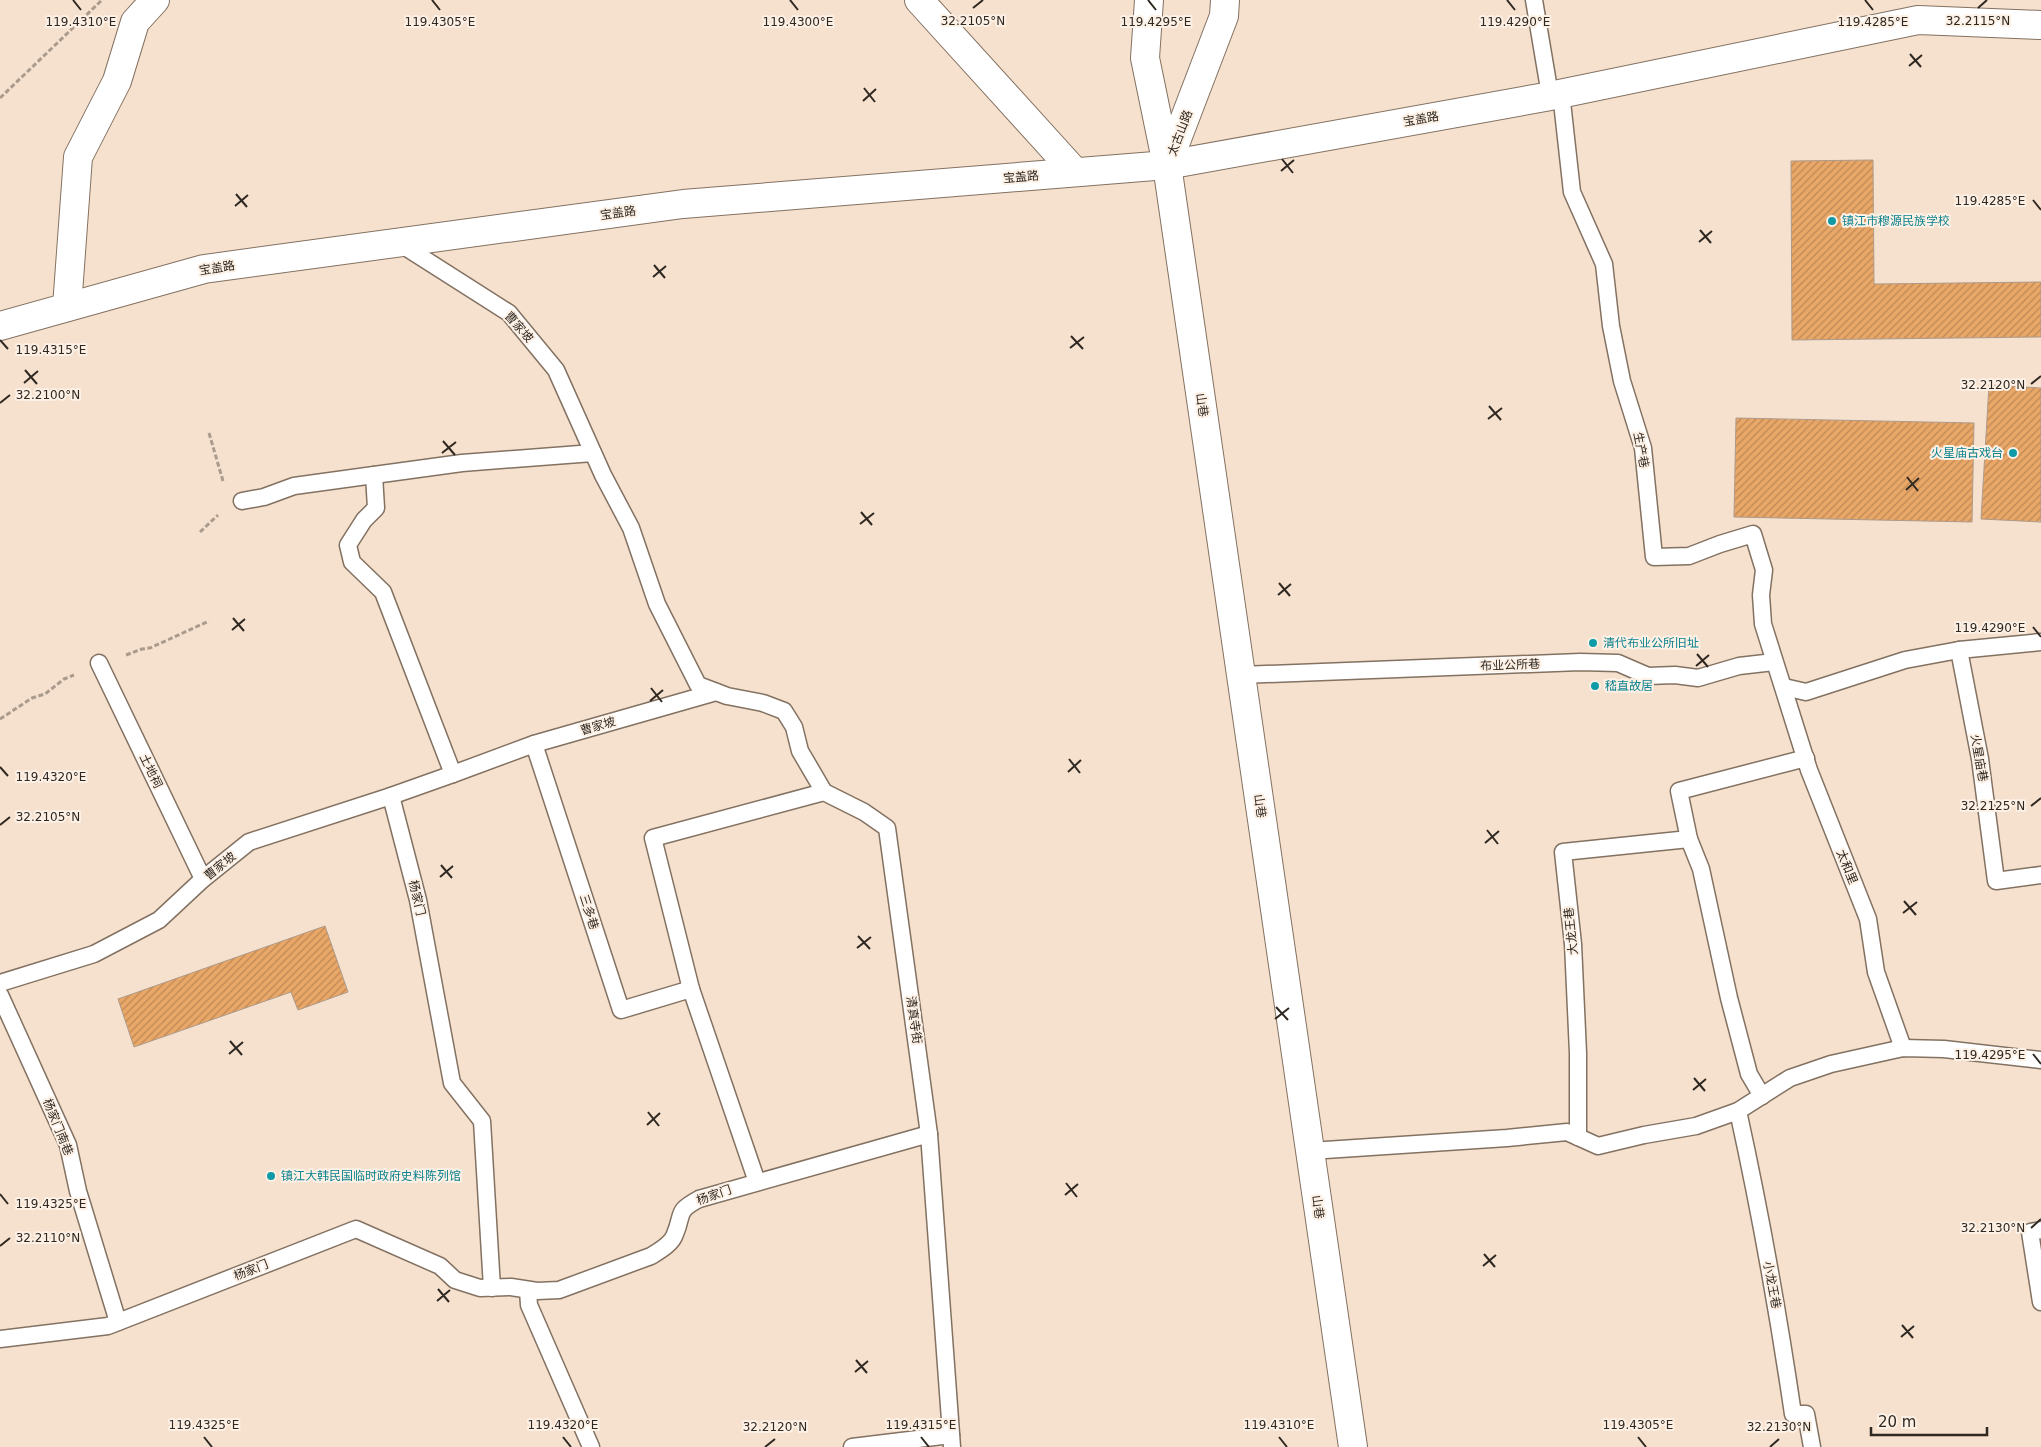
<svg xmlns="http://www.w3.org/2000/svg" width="2041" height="1447" font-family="'DejaVu Sans','Noto Sans SC',sans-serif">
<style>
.building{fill:url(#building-hatch);stroke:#ad9a8a}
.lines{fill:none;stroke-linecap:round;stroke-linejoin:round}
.service-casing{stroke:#837161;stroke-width:19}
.minor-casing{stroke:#837161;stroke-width:30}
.tertiary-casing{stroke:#837161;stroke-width:30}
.path{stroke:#ab9b8d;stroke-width:3;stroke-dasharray:5 2.5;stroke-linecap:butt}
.service{stroke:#fff;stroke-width:16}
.minor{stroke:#fff;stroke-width:28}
.tertiary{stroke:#fff;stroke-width:28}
.ticks{fill:none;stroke:#2f2821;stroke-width:2}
.culture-dot{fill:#0f9aa8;stroke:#fdf0e5;stroke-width:2}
.labels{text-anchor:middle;stroke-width:4;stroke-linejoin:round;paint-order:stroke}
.street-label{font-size:12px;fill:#2f2821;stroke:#fdf0e5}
.culture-label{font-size:12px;fill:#0d838f;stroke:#fdf0e5;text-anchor:start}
.ticks-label{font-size:12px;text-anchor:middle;fill:#2f2821;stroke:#fdf0e5;stroke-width:4;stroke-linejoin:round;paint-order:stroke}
</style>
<defs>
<pattern id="building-hatch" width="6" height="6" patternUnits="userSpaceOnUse" patternTransform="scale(1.25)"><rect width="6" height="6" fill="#e9a768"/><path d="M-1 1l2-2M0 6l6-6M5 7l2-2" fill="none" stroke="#bd8855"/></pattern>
</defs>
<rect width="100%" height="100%" fill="#f6e1cf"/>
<g class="building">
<path d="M1873 160 1874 284 2041 282V337L1792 340 1791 161Z"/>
<path d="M1989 385 2041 388V522L1981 519Z"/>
<path d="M1736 418 1974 423 1972 522 1734 517Z"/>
<path d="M325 926 348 992 298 1010 291 992 134 1047 118 999Z"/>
</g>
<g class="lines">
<g class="service-casing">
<g id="service">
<path d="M1534 0 1550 95"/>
<path d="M1561 93 1572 192 1604 264 1611 326 1622 381 1643 448 1654 557 1689 556 1720 544 1753 534 1764 570 1761 595 1763 624 1809 770 1868 919 1876 972 1903 1048"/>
<path d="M399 243 509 313 556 370 603 475 631 528 657 604 698 685 727 696 763 703 784 711 794 727 800 751 824 792 864 812 887 828 929 1134 952 1447"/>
<path d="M242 501 264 497 294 486 374 475 462 463 593 453"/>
<path d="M1959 650 1980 759 1996 881 2041 875"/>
<path d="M99 663 203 879"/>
<path d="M1241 675 1580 662 1618 663 1648 676 1675 675 1698 678 1739 666 1774 662"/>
<path d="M1784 687 1806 692 1905 660 1959 650 2041 642"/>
<path d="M534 744 621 1010 691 989 757 1182"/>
<path d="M453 774 534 744 716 692"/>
<path d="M391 796 418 900 452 1083 482 1121 492 1288"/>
<path d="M1689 839 1701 869 1729 998 1749 1074 1762 1096"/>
<path d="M0 983 94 954 159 920 203 879 249 842 391 796 453 774 383 592 352 562 348 545 364 520 376 508 374 475"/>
<path d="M691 989 653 838 824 792"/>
<path d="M0 995 68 1145 78 1191 118 1322"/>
<path d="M1738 1111C1760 1211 1778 1312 1793 1414H1806L1812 1447"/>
<path d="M1578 1137V1053L1573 944 1563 852 1689 839 1679 791 1806 758"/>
<path d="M1310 1151 1507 1138 1567 1132 1598 1146 1644 1135 1696 1126 1738 1111 1790 1078 1831 1064 1903 1048 1944 1049 2041 1060"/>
<path d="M2041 1230 2030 1232 2041 1302"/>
<path d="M528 1290 529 1305 591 1447"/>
<path d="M0 1339 108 1326 356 1229 440 1266 455 1280 480 1288 511 1287 537 1291 559 1290 651 1256C659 1251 672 1244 675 1234 684 1213 675 1212 699 1199L929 1134"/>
<path d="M852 1447 951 1435"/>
</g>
</g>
<g class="minor-casing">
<g id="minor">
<path d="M919 0 1075 172"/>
<path d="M67 307 78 157 117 81 135 22 155 0"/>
</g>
</g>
<g class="tertiary-casing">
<g id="tertiary">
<path d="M1149 0 1145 58 1167 165 1353 1447"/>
<path d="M1167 165 1224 16 1225 0"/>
<path d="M0 326 204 269 683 204 1167 165 1545 97 1918 20 2041 25"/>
</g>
</g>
<g class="path">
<path d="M0 98 102 0"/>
<path d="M209 433 223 481"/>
<path d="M200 532 218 515"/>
<path d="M126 655 142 649 150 648 209 621"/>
<path d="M0 719 32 698 45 694 64 679 74 675"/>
</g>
<use href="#service" class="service"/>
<use href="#minor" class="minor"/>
<use href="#tertiary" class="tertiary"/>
</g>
<path class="ticks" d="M73 0 81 10M432 0 440 10M790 0 798 10M1148 0 1156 10M1507 0 1515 10M1865 0 1873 10M973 8 983 0M1978 8 1987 0M1910 54 1921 67M1909 66 1922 55M864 88 875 102M863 101 876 89M1282 159 1293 173M1281 171 1294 160M236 194 247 207M2033 200 2041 210M235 206 248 195M1700 230 1711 243M1699 242 1712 231M654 265 665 278M653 277 666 266M1071 336 1083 349M0 340 8 349M1070 348 1084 337M25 370 37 384M24 383 38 371M2031 384 2041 376M0 403 10 395M1489 406 1501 420M1488 419 1502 408M443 441 455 455M442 453 456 442M1907 477 1918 491M1906 490 1919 478M861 512 872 525M860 524 874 513M1279 583 1290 596M1278 595 1291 584M233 618 244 631M2033 627 2041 637M232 630 245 619M1697 654 1708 667M1696 666 1709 655M651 688 662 702M650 701 663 690M1069 759 1080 773M0 767 8 776M1068 772 1081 760M2031 806 2041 798M0 825 10 817M1487 830 1498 844M1485 843 1499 831M441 865 452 878M440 877 453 866M1904 901 1916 915M1903 913 1917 902M858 936 870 949M857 948 871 937M1276 1007 1288 1020M1275 1019 1289 1008M230 1041 242 1055M229 1054 243 1042M2033 1054 2041 1064M1694 1078 1705 1091M1693 1090 1706 1079M648 1112 659 1126M647 1125 660 1113M1066 1183 1077 1197M0 1194 8 1204M1065 1195 1078 1184M2031 1228 2041 1219M0 1246 10 1238M1484 1254 1495 1267M1483 1266 1496 1255M438 1289 449 1302M437 1301 450 1290M1902 1325 1913 1338M1901 1337 1914 1326M856 1360 867 1373M855 1372 868 1361M204 1437 212 1447M563 1437 571 1447M921 1437 929 1447M1279 1437 1287 1447M1638 1437 1646 1447M765 1447 775 1439M1770 1447 1779 1439"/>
<g class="culture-dot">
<circle cx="1832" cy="221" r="5"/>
<circle cx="2013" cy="453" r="5"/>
<circle cx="1593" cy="643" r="5"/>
<circle cx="1595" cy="686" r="5"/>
<circle cx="271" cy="1176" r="5"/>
</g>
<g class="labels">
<g class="street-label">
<text transform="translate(1421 119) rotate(-10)" y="4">宝盖路</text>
<text transform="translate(1180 133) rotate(-69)" y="4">太古山路</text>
<text transform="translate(1021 177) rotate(-5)" y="4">宝盖路</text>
<text transform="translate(618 213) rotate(-8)" y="4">宝盖路</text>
<text transform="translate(217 268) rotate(-9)" y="4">宝盖路</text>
<text transform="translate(519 327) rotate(48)" y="4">曹家坡</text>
<text transform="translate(1202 405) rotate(82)" y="4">山巷</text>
<text transform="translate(1641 450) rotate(79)" y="4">生产巷</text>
<text transform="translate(1510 665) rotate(-2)" y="4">布业公所巷</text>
<text transform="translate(598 726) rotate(-16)" y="4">曹家坡</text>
<text transform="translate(1979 758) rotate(80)" y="4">火星庙巷</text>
<text transform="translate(151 771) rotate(64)" y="4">土地祠</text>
<text transform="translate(1260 806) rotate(82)" y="4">山巷</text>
<text transform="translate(220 866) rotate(-39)" y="4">曹家坡</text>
<text transform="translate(1847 867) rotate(68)" y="4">太和里</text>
<text transform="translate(417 898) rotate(77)" y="4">杨家门</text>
<text transform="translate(589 912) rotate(72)" y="4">三多巷</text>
<text transform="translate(1571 931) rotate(-96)" y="4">大龙王巷</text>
<text transform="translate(914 1020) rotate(82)" y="4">清真寺街</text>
<text transform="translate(58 1127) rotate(68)" y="4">杨家门南巷</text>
<text transform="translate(714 1195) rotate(-19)" y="4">杨家门</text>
<text transform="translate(1318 1207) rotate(82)" y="4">山巷</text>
<text transform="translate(251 1270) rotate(-21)" y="4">杨家门</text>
<text transform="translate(1772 1285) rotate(79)" y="4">小龙王巷</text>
</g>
<g class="culture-label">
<text x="1842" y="225">镇江市穆源民族学校</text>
<text x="2003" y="457" text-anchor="end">火星庙古戏台</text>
<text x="1603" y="647">清代布业公所旧址</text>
<text x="1605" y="690">嵇直故居</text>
<text x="281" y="1180">镇江大韩民国临时政府史料陈列馆</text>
</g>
</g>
<g class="ticks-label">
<text x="973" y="25">32.2105°N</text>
<text x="1978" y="25">32.2115°N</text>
<text x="1156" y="26">119.4295°E</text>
<text x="81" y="26">119.4310°E</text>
<text x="440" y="26">119.4305°E</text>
<text x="798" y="26">119.4300°E</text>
<text x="1515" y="26">119.4290°E</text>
<text x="1873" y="26">119.4285°E</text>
<text x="1990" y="205">119.4285°E</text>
<text x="51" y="354">119.4315°E</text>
<text x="1993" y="389">32.2120°N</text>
<text x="48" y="399">32.2100°N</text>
<text x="1990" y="632">119.4290°E</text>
<text x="51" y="781">119.4320°E</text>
<text x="1993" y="810">32.2125°N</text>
<text x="48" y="821">32.2105°N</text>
<text x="1990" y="1059">119.4295°E</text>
<text x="51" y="1208">119.4325°E</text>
<text x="1993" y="1232">32.2130°N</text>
<text x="48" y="1242">32.2110°N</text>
<text x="204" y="1429">119.4325°E</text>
<text x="563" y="1429">119.4320°E</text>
<text x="921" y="1429">119.4315°E</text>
<text x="1279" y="1429">119.4310°E</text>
<text x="1638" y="1429">119.4305°E</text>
<text x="775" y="1431">32.2120°N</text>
<text x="1779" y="1431">32.2130°N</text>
</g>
<path d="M1871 1427v8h116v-8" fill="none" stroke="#2f2821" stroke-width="2.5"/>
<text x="1878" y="1427" font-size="15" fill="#2f2821" stroke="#fdf0e5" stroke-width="4" paint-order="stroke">20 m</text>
</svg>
